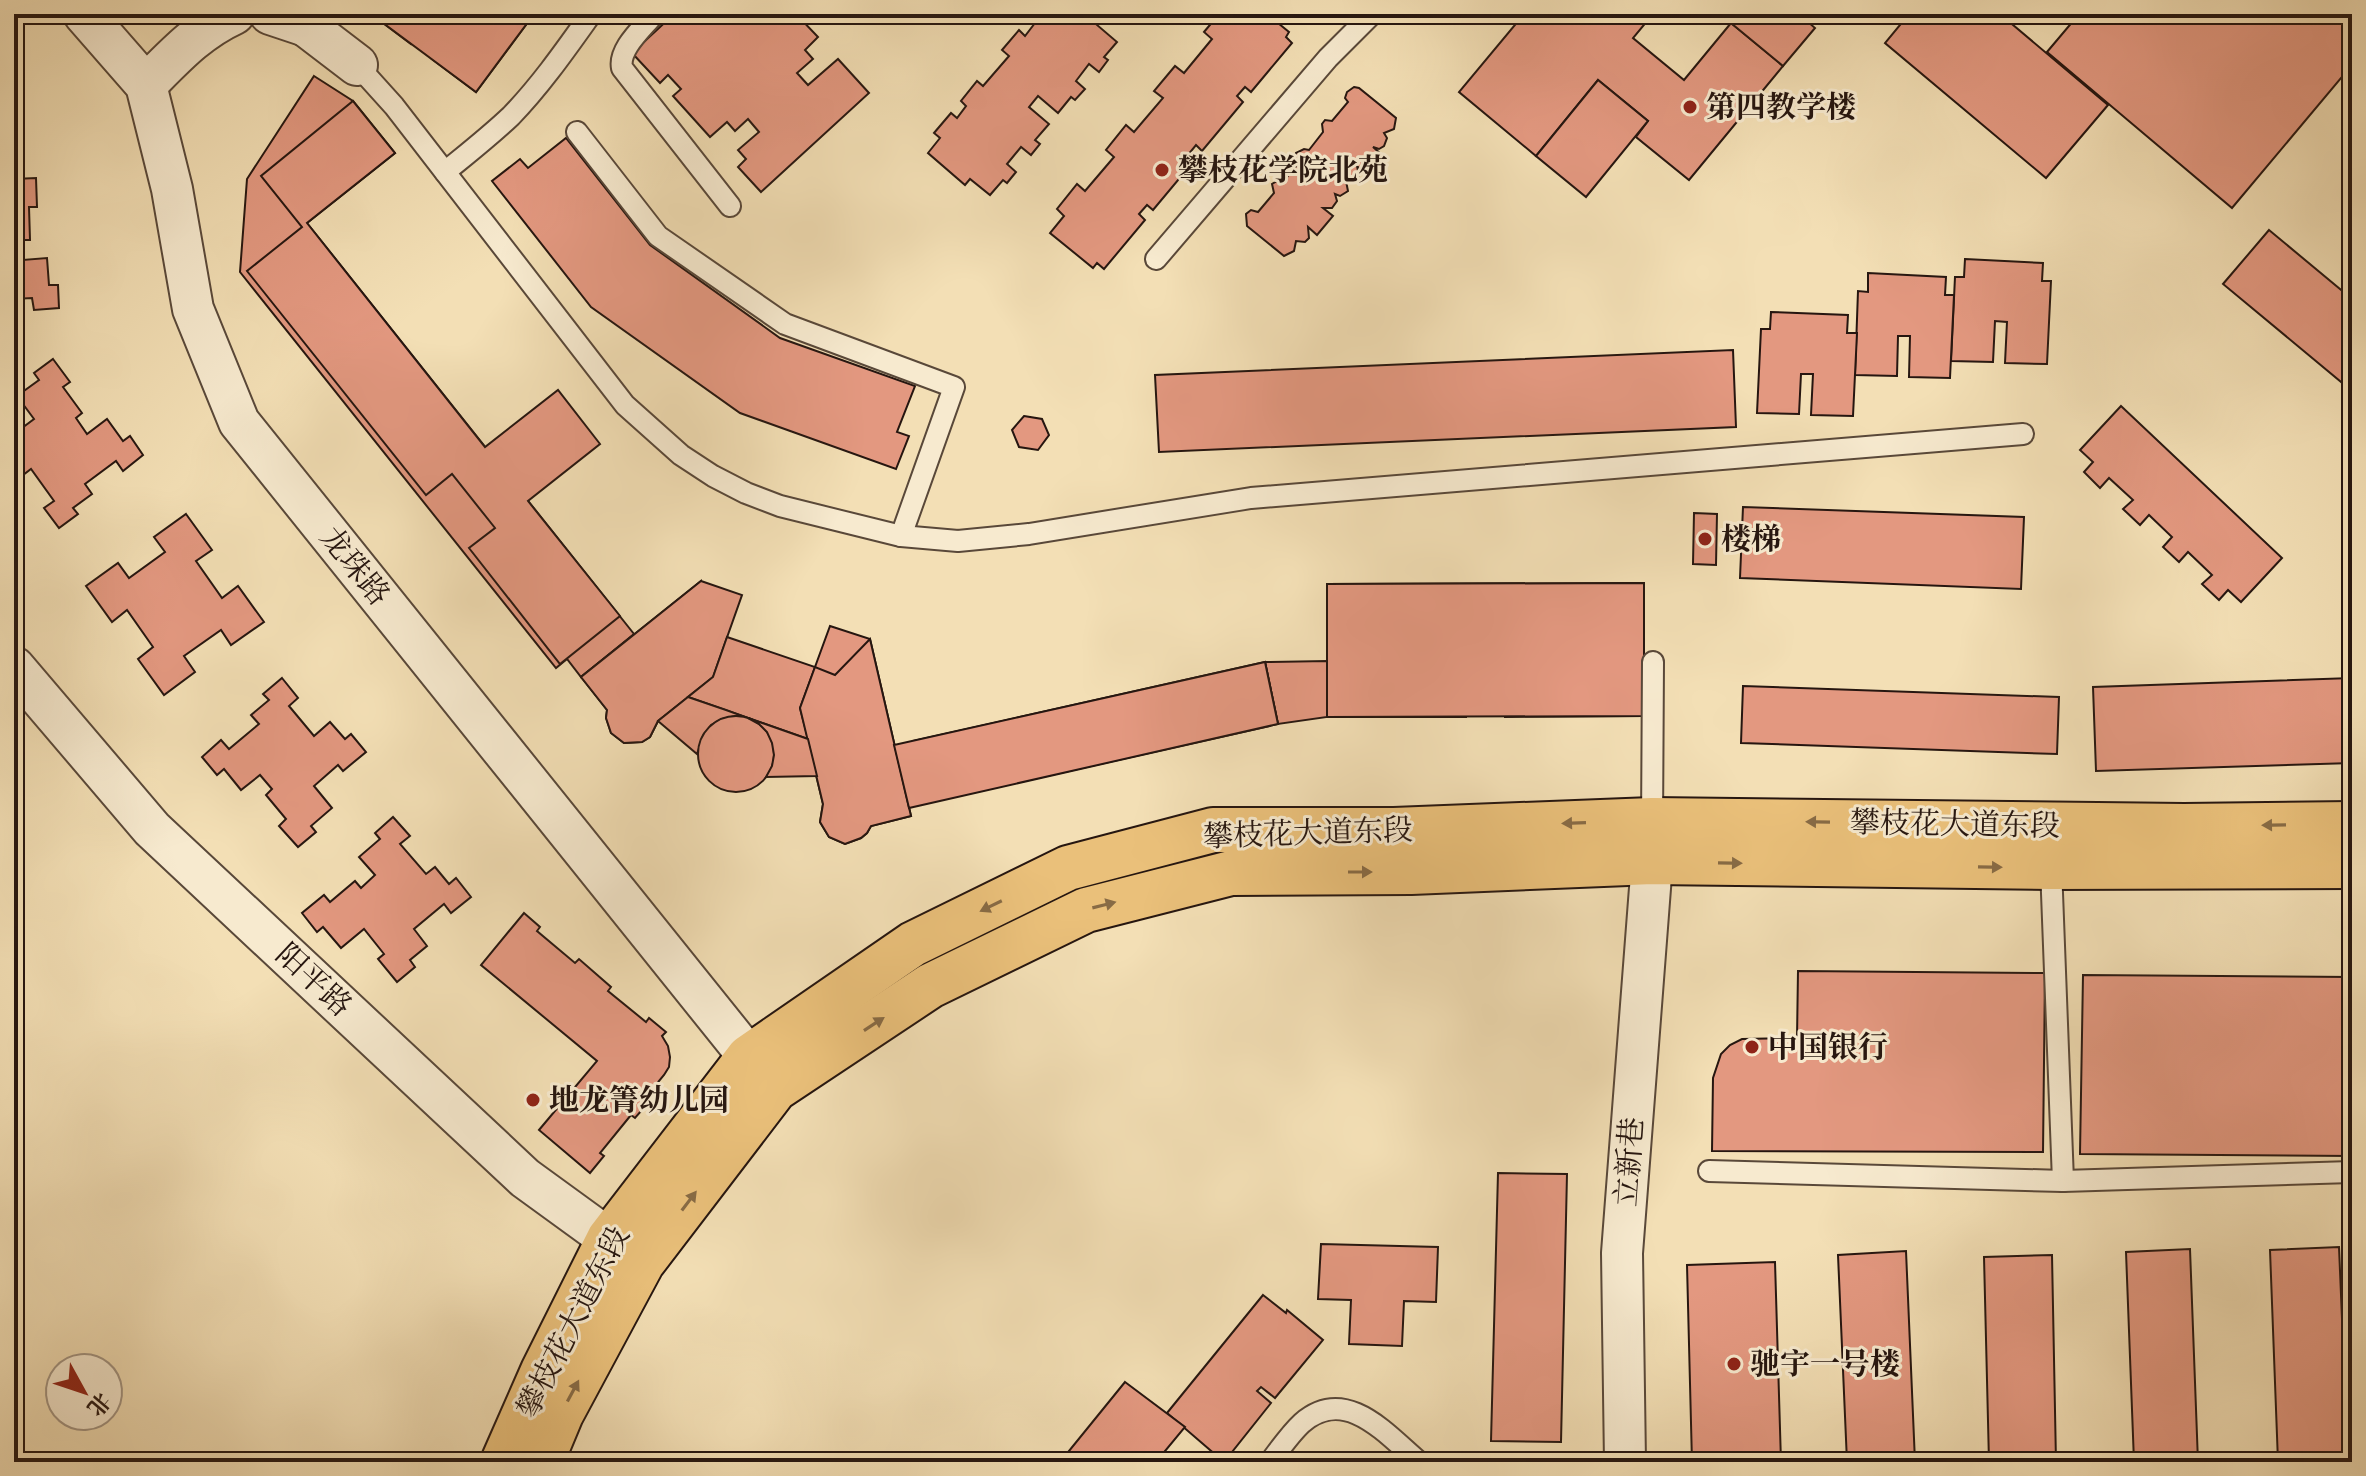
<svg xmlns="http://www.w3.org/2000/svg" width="2366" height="1476" font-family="Vollkorn,'Noto Serif SC',serif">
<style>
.building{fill:#e39880;stroke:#261610;stroke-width:2}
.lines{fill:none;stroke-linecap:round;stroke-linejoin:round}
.service-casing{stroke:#594839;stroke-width:24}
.minor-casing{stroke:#594839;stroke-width:44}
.trunk-casing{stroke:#261610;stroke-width:48}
.service{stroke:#f7eacf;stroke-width:20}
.minor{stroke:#f7eacf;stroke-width:40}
.trunk{stroke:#eac07a;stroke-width:44}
.oneway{fill:#886b45}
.poi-dot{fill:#8f2418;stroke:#f7eacf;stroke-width:3}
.labels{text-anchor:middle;stroke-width:6;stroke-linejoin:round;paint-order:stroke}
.poi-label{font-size:30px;font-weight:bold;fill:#261610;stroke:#f7eacf;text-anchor:start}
.street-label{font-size:30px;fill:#261610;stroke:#f7eacf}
</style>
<rect width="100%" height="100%" fill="#f3dfb5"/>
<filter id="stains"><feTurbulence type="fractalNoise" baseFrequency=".0025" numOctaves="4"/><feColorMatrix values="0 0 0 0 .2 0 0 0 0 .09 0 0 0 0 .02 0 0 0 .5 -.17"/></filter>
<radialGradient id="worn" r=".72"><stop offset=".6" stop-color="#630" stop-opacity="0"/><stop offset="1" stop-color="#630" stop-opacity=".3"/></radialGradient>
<g class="building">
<path d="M371 14H534L476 92 432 59 452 31 431 16 411 44Z"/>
<path d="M371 14H534L476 92Z"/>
<path d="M674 14H796L818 37 805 50 813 59 797 73 808 85 838 59 869 93 761 192 738 167 746 159 738 150 759 132 748 119 735 131 727 122 710 137 673 96 681 89 668 75 660 83 632 53Z"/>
<path d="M1033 14H1095L1102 19 1097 25 1117 42 1104 57 1108 60 1099 72 1089 64 1076 81 1085 89 1075 100 1071 97 1058 113 1038 96 1029 107 1049 124 1035 140 1040 144 1031 155 1021 147 1007 164 1016 172 1007 183 1003 180 990 195 970 179 965 185 928 153 940 138 934 133 951 113 957 118 966 106 961 101 977 81 983 86 1009 56 1002 50 1019 30 1025 36 1035 23 1029 18Z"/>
<path d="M1219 14H1267L1289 32 1286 37 1292 43 1251 92 1245 87 1237 96 1243 102 1202 151 1196 145 1187 156 1194 161 1153 210 1147 205 1139 214 1145 220 1104 269 1097 263 1093 268 1050 233 1064 216 1057 209 1077 184 1085 191 1114 157 1106 150 1126 125 1134 132 1163 98 1154 91 1175 66 1184 73 1212 39 1204 32Z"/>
<path d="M1524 14H1653L1633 38 1684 80 1731 23 1783 66 1689 180 1636 137 1648 121 1598 80 1536 156 1459 92Z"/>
<path d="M1720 14H1799L1815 28 1783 66Z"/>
<path d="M1909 14H2000L2108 105 2046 178 1885 43Z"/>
<path d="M2079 14H2352V65L2232 208 2047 52Z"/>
<path d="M314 76 353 101 395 153 307 223 634 634 581 677 567 659 556 668 240 272 247 179Z"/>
<path d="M1598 80 1648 121 1586 197 1536 156Z"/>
<path d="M1354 87 1359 88 1396 118 1394 129 1384 133 1387 138 1384 146 1379 149 1373 147 1382 155 1367 175 1357 166 1359 175 1357 180 1351 182 1346 181 1348 191 1340 196 1335 194 1337 201 1332 208H1323L1333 216 1317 235 1308 227 1309 238 1305 242 1296 241 1294 251 1284 256 1247 226 1246 214 1251 210 1258 212 1274 193 1272 184 1279 180 1283 182 1298 164 1295 159 1296 153 1304 149 1309 150 1323 132 1322 124 1325 120 1332 121 1348 102 1345 98 1347 92Z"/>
<path d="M353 101 395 153 307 223 485 447 558 390 600 444 528 501 620 616 560 664 469 548 495 528 452 474 426 495 247 271 302 227 261 176Z"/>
<path d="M566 138 650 245 780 338 915 386 897 432 909 436 896 469 740 413 591 307 492 181 520 159 528 168Z"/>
<path d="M36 178 37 207H29L30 240H22L23 260 47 258 49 285H58L59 308 34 310 32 298 14 299V179Z"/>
<path d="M2269 230 2352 299V391L2223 284Z"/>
<path d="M1965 259 2043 263 2042 281H2051L2047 364 2005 363 2007 322 1995 321 1993 362 1951 361 1955 277H1964Z"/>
<path d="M1868 273 1946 277 1945 295H1954L1950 378 1909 377 1910 336H1898L1897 376 1855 375 1858 291 1868 292Z"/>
<path d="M1771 312 1848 315 1847 333H1857L1853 416 1811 415 1813 374H1801L1799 414 1757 413 1761 329H1770Z"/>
<path d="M1733 350 1736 427 1159 452 1155 375Z"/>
<path d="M53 359 70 382 63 387 82 413 76 418 87 434 107 419 123 441 130 436 143 455 123 471 116 461 85 484 92 494 73 508 78 514 59 528 44 508 54 501 31 469 14 482V434L34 419 17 396 39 380 34 373Z"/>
<path d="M2121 406 2282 558 2241 602 2228 590 2219 600 2202 584 2212 575 2188 552 2179 562 2163 547 2172 537 2149 515 2140 525 2123 509 2133 500 2109 478 2100 488 2084 472 2093 462 2080 450Z"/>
<path d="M1024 416 1042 419 1049 435 1038 450 1019 447 1012 430Z"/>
<path d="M1743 507 2024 517 2021 589 1740 578Z"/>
<path d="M1694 513 1717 514 1716 565 1693 564Z"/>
<path d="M186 514 212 550 196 561 222 598 238 586 264 622 231 645 221 630 184 656 195 672 164 695 138 659 153 647 127 610 112 622 86 586 118 563 129 578 165 552 154 537Z"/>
<path d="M701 581 707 630 727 637 713 677 658 721 650 737 642 742 624 743 611 733 606 718 607 710 581 677Z"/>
<path d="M701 581 742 595 713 677 658 721 650 737 642 742 624 743 611 733 606 718 607 710 581 677Z"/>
<path d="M1644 583V635L1610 634V660L1644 661V716L1505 717V661H1523V635H1448V661H1466V717H1327V661H1361V635H1327V584Z"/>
<path d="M1644 583V716L1327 717V584Z"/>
<path d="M830 626 870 639 911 816 871 826 867 833 861 838 845 844 829 837 820 822 823 804 800 708Z"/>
<path d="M727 637 815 667 800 708 808 739 688 697 713 677Z"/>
<path d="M870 639 911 816 871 826 867 833 861 838 845 844 829 837 820 822 823 804 800 708 815 667 835 675Z"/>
<path d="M1327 661V717L1278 724 1265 662Z"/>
<path d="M1265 662 1278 724 927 803 913 741Z"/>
<path d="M1265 662 1278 724 909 808 894 745Z"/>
<path d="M282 678 298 698 289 706 314 736 330 722 345 739 351 734 366 752 343 771 338 765 314 786 332 808 311 826 316 832 298 847 279 826 286 819 266 795 272 789 260 775 241 790 224 769 217 775 202 757 221 740 229 749 259 724 251 715 269 700 263 694Z"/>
<path d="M2352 678V763L2096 771 2093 687Z"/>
<path d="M1743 686 2059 697 2057 754 1741 743Z"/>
<path d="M688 697 726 710 748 718 735 716 722 719 711 725 703 736 697 754 658 721Z"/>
<circle cx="736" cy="754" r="38"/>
<path d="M748 718 808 739 817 776 766 777 772 766 774 755 772 743 767 732 759 724Z"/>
<path d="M393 817 410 836 400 844 426 874 435 867 449 884 456 878 471 897 451 913 444 904 414 929 427 946 410 960 415 967 397 982 378 959 384 954 364 929 341 948 323 927 317 932 302 913 324 895 330 902 355 881 361 888 375 875 359 857 380 839 375 833Z"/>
<path d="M524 913 540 927 537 931 575 963 579 959 611 987 608 991 646 1022 649 1018 666 1032 662 1036 668 1046 670 1057 669 1067 664 1075 645 1098 649 1102 635 1118 631 1115 600 1153 604 1156 590 1173 539 1130 597 1061 481 965Z"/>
<path d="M1798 971 2045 973 2043 1152 1712 1151 1713 1078 1721 1054 1730 1045 1742 1039 1797 1038Z"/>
<path d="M2083 975 2352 977V1156L2080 1154Z"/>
<path d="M1498 1173 1567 1174 1561 1442 1491 1441Z"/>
<path d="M1321 1244 1438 1247 1436 1302 1404 1301 1402 1346 1349 1344 1351 1300 1318 1299Z"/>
<path d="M2339 1247 2348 1462H2278L2270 1250Z"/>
<path d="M2190 1249 2198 1462H2134L2126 1252Z"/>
<path d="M1906 1251 1915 1462H1847L1838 1255Z"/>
<path d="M2052 1255 2056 1462H1989L1984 1257Z"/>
<path d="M1775 1262 1781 1462H1692L1687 1265Z"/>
<path d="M1263 1295 1286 1313 1287 1310 1323 1340 1275 1398 1261 1387 1257 1391 1271 1403 1224 1462 1167 1413Z"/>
<path d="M1125 1382 1185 1427 1156 1462H1060Z"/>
</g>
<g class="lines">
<g class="service-casing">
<g id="service">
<path d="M654 14C643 28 618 49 622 68L730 206"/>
<path d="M357 65 394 106 625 405 681 455 713 476 746 493 780 506 901 536 958 541 1029 534 1251 498 2023 434"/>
<path d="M577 132 658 236 785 324 954 387 901 536"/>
<path d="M445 172C467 154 490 136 511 116 541 85 566 49 591 14"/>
<path d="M1156 259 1328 58 1372 14"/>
<path d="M1652 826 1653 662"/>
<path d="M2051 867 2063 1181"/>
<path d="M1709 1171 2063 1181 2352 1172"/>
<path d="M1270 1462C1280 1449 1290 1434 1302 1423 1346 1385 1386 1434 1419 1462"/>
</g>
</g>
<g class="minor-casing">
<g id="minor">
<path d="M84 14 146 85 172 189 193 309 239 422 749 1057"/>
<path d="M270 14 306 26 315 14"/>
<path d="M306 26 357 65"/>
<path d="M146 85C174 57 197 31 234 14"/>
<path d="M14 667 152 829 525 1178 635 1258"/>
<path d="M1625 1462 1622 1253 1652 862"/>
</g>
</g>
<g class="trunk-casing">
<g id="trunk">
<path d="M503 1462 543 1371 609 1239 749 1057 913 944 1068 868 1213 830H1394L1652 820 2184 826 2352 824"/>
<path d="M541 1462 561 1414 642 1263 775 1089 930 986 1086 910 1231 873 1411 872 1652 862 2051 867 2352 866"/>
</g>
</g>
<use href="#service" class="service"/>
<use href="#minor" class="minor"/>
<use href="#trunk" class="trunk"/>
</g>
<defs><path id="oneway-solid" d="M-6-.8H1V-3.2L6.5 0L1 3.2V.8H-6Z" transform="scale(2)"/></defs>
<g class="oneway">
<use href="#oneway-solid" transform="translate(1818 822) rotate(-179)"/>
<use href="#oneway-solid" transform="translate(1574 823) rotate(178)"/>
<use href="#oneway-solid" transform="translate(2274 825) rotate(179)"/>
<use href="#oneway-solid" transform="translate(1730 863) rotate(1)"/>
<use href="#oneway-solid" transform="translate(1990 867) rotate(1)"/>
<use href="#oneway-solid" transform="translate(1360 872)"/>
<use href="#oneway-solid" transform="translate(1104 905) rotate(-14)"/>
<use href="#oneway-solid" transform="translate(991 906) rotate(154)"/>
<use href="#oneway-solid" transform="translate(874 1024) rotate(-33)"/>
<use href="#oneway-solid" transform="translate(689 1201) rotate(-53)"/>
<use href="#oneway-solid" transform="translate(573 1391) rotate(-62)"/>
</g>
<g class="poi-dot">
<circle cx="1690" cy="107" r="8"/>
<circle cx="1162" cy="170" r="8"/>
<circle cx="1705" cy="539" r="8"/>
<circle cx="1752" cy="1047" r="8"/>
<circle cx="533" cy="1100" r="8"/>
<circle cx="1734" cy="1364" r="8"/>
</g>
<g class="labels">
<g class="poi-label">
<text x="1706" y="117">第四教学楼</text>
<text x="1178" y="180">攀枝花学院北苑</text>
<text x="1721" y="549">楼梯</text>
<text x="1768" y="1057">中国银行</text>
<text x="549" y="1110">地龙箐幼儿园</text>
<text x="1750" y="1374">驰宇一号楼</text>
</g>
<g class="street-label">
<text transform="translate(355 566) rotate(51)" y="10">龙珠路</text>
<text transform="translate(1955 824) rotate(1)" y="10">攀枝花大道东段</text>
<text transform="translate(1308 833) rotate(-2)" y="10">攀枝花大道东段</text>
<text transform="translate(314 980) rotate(43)" y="10">阳平路</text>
<text transform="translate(1629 1162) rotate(-86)" y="10">立新巷</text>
<text transform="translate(573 1322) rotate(-63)" y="10">攀枝花大道东段</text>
</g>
</g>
<rect width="2366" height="1476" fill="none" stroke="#f3dfb5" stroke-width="48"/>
<rect x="16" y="16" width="2334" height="1444" fill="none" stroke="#261610" stroke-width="4"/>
<rect x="24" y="24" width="2318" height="1428" fill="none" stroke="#261610" stroke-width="2"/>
<g transform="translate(84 1392) rotate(130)"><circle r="38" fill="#f7eacf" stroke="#a39583" stroke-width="2"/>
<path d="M0-6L14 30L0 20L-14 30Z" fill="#8f2418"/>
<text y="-12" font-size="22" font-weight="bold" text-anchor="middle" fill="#261610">北</text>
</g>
<rect width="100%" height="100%" filter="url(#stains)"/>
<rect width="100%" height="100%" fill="url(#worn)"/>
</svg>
